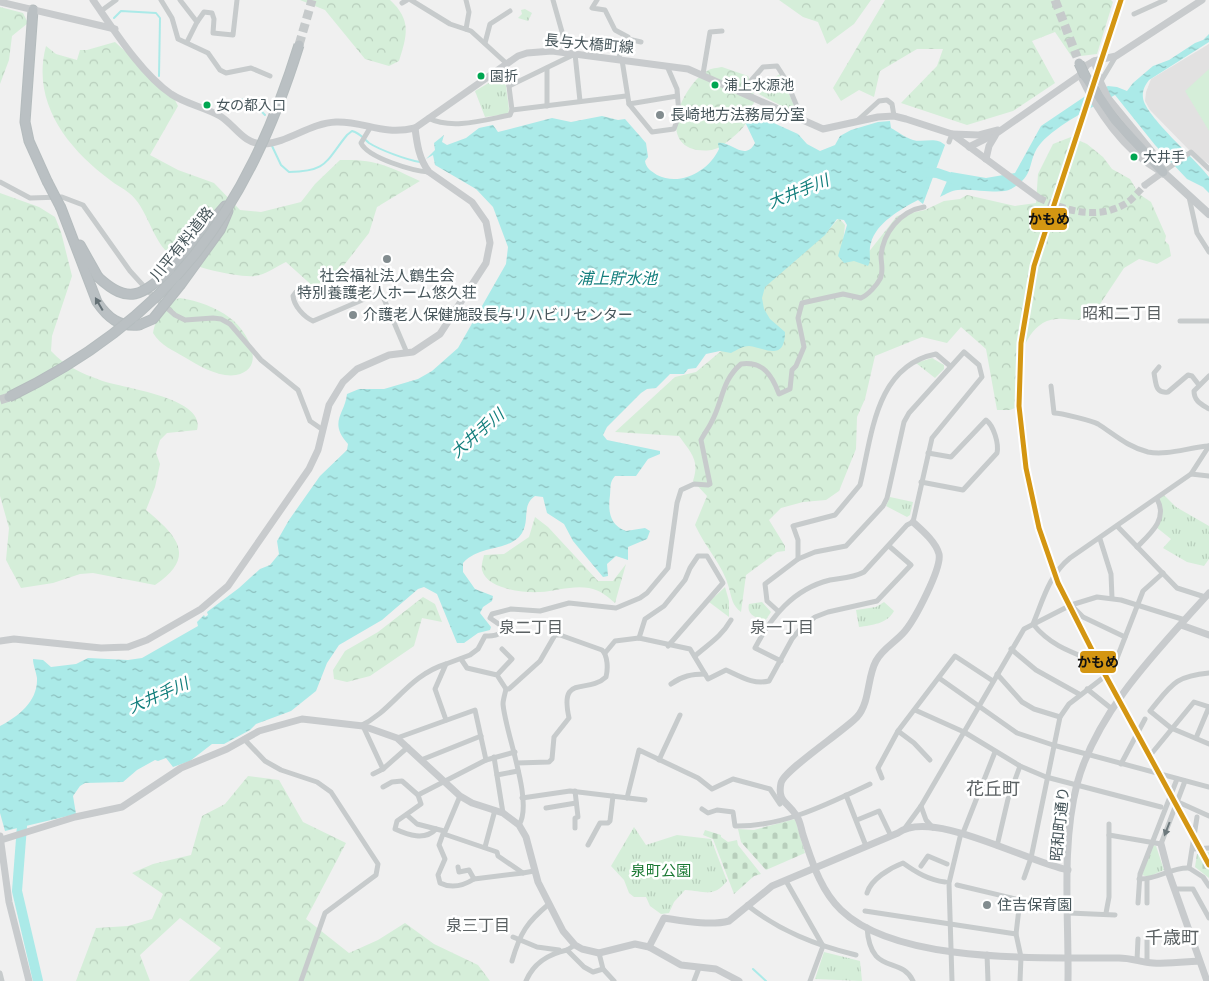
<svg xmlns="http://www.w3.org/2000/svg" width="1209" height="981" font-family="'Varela Round','Noto Sans JP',sans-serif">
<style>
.education{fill:#e2e1e1}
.grass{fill:url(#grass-tufts)}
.forest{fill:url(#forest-crowns)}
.cemetery{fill:url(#cemetery-stones)}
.garden{fill:#d5eed9}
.water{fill:url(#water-ripples)}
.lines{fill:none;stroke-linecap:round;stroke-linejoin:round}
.stream{stroke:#abeae8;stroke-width:2}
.river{stroke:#abeae8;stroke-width:10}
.secondary-tunnel{stroke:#c6cacb;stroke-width:7;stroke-dasharray:7 3.5;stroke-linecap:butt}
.highway-tunnel{stroke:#c6cacb;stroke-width:9;stroke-dasharray:9 4.5;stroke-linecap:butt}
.highway-casing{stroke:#b5bcbe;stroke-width:11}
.street{stroke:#c7cbcc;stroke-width:5}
.secondary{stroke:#c8cbcd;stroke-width:7}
.primary{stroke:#c5c9cb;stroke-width:8}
.highway{stroke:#bac0c3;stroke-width:9}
.highway-bridge-casing{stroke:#b5bcbe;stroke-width:11;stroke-linecap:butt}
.highway-bridge{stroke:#bac0c3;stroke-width:9}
.rail-1-casing{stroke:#fff;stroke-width:9}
.rail-1{stroke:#d49612;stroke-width:5}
.oneway{fill:#647075}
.oneway2{fill:#6d797d}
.bus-dot{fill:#00a651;stroke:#fff;stroke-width:2}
.poi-dot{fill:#828c8f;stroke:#fff;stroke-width:2}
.labels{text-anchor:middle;stroke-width:5;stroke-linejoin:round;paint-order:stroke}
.bus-label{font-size:14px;fill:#47565b;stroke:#fff;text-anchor:start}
.street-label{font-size:15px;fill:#47565b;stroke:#fff}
.poi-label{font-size:15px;fill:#47565b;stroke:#fff;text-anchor:start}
.park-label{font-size:15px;fill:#1b7934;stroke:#fff}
.water-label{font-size:16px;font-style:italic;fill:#127e7c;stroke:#fff}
.neighbourhood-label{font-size:16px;fill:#5b6163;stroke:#fff}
.quarter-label{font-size:18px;fill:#5b6163;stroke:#fff}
.line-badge{stroke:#fff;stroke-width:2}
.pale-badge-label{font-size:14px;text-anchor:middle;font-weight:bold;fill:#111}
</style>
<defs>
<pattern id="grass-tufts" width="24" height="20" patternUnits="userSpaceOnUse" patternTransform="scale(1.25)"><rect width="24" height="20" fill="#d5eed9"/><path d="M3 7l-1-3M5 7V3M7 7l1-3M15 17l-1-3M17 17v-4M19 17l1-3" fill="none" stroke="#b8cebc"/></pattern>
<pattern id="forest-crowns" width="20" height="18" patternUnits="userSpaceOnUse" patternTransform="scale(1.25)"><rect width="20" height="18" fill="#d5eed9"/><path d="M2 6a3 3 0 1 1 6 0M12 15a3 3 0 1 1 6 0" fill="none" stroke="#b8cebc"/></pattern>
<pattern id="cemetery-stones" width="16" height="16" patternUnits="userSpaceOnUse" patternTransform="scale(1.25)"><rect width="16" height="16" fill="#d5eed9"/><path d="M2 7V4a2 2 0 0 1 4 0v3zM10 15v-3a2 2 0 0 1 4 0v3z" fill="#b8cebc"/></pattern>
<pattern id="water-ripples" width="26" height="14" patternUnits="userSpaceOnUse" patternTransform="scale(1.25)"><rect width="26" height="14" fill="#abeae8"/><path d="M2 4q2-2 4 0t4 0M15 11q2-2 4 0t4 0" fill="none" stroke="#8dc0bf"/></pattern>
</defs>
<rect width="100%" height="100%" fill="#f0f0f0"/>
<path class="education" d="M1209 44V164L1191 152 1150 110 1145 101 1146 92 1151 79Z"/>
<g class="grass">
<path d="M525 9 532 13 528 21 518 18 522 14 521 10Z"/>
<path d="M501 70 504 72 509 109 508 114 485 117 475 91 492 81Z"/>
<path d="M780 74 797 112 795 113 755 92 761 85Z"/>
<path d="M932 358 944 365V369L935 378 916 363Z"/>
<path d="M1163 494 1176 507 1209 526V559L1204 566 1187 562 1163 548 1171 539 1156 527 1160 519 1157 499Z"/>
<path d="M890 497 913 502 910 515 907 517 886 506Z"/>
<path d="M725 587 729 601V617L709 602Z"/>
<path d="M762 602 771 612 765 621C757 618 746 615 749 604Z"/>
<path d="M884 602 894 611C887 624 872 625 859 627L856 610 876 607Z"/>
<path d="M634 827 646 845 677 835 711 839 727 881C714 898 705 891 685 890L674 902 669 913 661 914 650 906 646 897H634L629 893 624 880 611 866Z"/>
<path d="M1153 845 1156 846 1164 870 1148 877 1142 875Z"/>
<path d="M824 952 860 961 862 981 815 979Z"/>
</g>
<g class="forest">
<path d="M300 0H390C412 20 407 36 399 61L389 66 365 59 325 10Z"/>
<path d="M779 0H871L854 24 827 44 818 22 803 17Z"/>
<path d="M885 0H1111L1113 2 1097 54 1072 57 1055 32 1032 41 1055 83 1013 111 967 125 901 103 937 66 943 49H917L880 71 874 97 859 90 841 101 833 88Z"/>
<path d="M0 7 23 13 28 23 12 36 9 60 0 84Z"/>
<path d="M115 42 172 94 178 106 150 155 178 170 214 183 240 210 261 212 301 202 315 184 340 160C376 159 388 166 420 181L377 207 369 233 334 278 316 289 286 262C277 266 265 275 255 276 237 278 182 265 168 253 151 237 147 207 129 193 123 188 116 185 110 180 67 148 31 102 46 46L56 54 77 60 80 50H87Z"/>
<path d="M722 67 748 76 753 88 754 103C748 109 751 113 748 120 743 130 731 139 723 145 715 151 706 151 697 150 657 142 683 85 707 71 711 68 717 68 722 67Z"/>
<path d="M1071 137 1087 144 1103 157 1112 169 1130 179 1139 194 1151 202 1166 236 1165 241 1169 245 1171 256 1157 264 1139 259 1124 268 1098 307 1079 320C1072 320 1063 318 1056 319 1029 321 1017 357 1018 379 1018 390 1022 394 1020 406L1010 410H997L986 349 961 327 947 343 922 337 875 356 865 399 857 417 856 449 839 491 826 500 803 502 781 508 769 520 785 546V551L777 552 746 575 741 612C732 605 732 599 729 588 723 565 705 547 695 525L707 496 693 481C700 460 691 453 679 436L615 432 675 377 696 372 757 321 763 284 825 234 839 218 845 225 841 259 864 258 897 216 925 210 944 201 960 199 967 195 1015 206 1036 203 1038 174 1053 144Z"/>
<path d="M0 193 39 207 55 217 61 232 72 276 52 336 51 351C65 366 81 373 100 380 120 388 207 397 197 430L167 433 160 440 156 453 160 464 155 487 146 510C176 535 198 556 155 585L93 573 80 574 53 583 21 588 6 560 9 528 0 496Z"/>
<path d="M180 298C198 301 216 307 230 318 246 329 269 368 236 375 220 378 199 366 186 358 173 350 161 346 153 333 156 317 164 302 180 298Z"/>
<path d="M535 517 548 527 598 581H613L626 564 615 603C607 596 600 590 589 588 573 585 556 591 540 592 523 593 487 589 482 570 481 565 483 560 484 555L504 554 529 537Z"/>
<path d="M423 597 435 604 442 622 422 618 414 646 370 676 347 682 334 679 333 670 345 651 378 632Z"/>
<path d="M248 776 279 780 303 822 346 843 306 919 349 953 378 940 405 923 434 944 478 965 490 981H189L221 948 180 918 140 955 150 981H76L96 928 128 926 152 919 163 894 132 873 153 864 191 855 202 816 225 804Z"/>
</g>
<g class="cemetery">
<path d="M795 819 805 853 766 870 741 842 738 829 754 830Z"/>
<path d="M705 830 721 835V837L728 842 737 840 738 845 761 874 754 876 734 894 713 839 703 835Z"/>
<path d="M1209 852V878L1195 867 1197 854Z"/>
</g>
<path class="garden" d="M1209 69V131L1185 91Z"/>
<g class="water">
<path d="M1209 34V42L1149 80C1145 85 1142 91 1143 98 1145 116 1197 160 1209 177V193L1203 187 1187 179 1155 145 1115 95C1094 106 1057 125 1041 143 1026 160 1037 175 1011 189 1000 195 972 188 958 190 952 190 946 194 940 197L951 172 986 178 1015 173 1041 126 1084 97 1108 86 1117 87 1127 91 1133 83 1153 66 1169 60 1195 43 1203 40Z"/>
<path d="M738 107 798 134 807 144 820 151 835 145 840 136 851 130 878 122 890 121 891 128C898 132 906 138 913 140 924 143 936 136 945 145L923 204 918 200C901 209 876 223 871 243 868 251 872 260 868 266L854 261 844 263 838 256 847 225 844 220 837 219 825 235 765 287 762 298 764 309 770 319 785 332C785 363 763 347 749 346 742 346 737 350 731 353L720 351 706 354 696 368 688 369 684 374H670L656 388 647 389 641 393 607 427 603 435 607 440 660 451V454L648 459 636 476H615C609 483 611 487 610 495 608 510 609 525 626 531L645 528 650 531 647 539 628 547V560L616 556 607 564 608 576 603 577 573 541 564 524 547 513 543 497 535 496C520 506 532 523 519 537 503 552 480 545 463 563V572L475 589 493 596 492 601 483 607 480 613 491 627 490 630 478 633 464 643H457L437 594 424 587 418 589 382 620 339 645 327 663 316 691 291 711 256 724 250 730 224 744H212L190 761 173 767 166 758 158 761 155 760 137 770 123 782 85 783 80 786 73 796 76 814 5 831 0 813V726C19 716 38 701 37 678 36 671 33 665 33 659L43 660 51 667 76 664 88 658 128 660 142 658 198 626 197 622 204 615 205 617 208 615 207 612 239 588 260 569 270 565 279 554 277 541 289 520 320 476 347 450 348 444C328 422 345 414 347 394L359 389H384L418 379 432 371 458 348 506 264 508 247 493 207 476 189 435 165 433 155 426 159 435 150 434 143 444 135 442 142 447 145 466 138 479 128 493 125 498 132 552 118 571 122 602 116 618 120 625 119 646 143 648 157 645 161C646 168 651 171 657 175 680 187 709 171 719 149L718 143C731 141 745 162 755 143Z"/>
</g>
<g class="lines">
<g class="stream">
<path d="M114 18 121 11 156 13 160 18 159 76"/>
<path d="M217 104C241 98 247 95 265 115"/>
<path d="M272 146 281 165 289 172C328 171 325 162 347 135L352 131C360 133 363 138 369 143 380 150 407 160 420 162"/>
<path d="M753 969 766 981"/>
</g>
<g class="river">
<path d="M923 172 937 173 960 181"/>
<path d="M20 815 22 826 17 891 38 981"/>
</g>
<path class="secondary-tunnel" d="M1039 198C1066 211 1097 220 1125 204 1132 200 1139 191 1145 185"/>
<g class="highway-tunnel">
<path d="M1055 0 1077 57"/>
<path d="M299 45 312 0"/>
<path d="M0 400 9 397"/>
</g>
<g class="highway-casing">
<g id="highway">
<path d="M33 10 25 122 29 141 47 181"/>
<path d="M1085 76 1115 120 1163 172"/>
<path d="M61 208 97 302C108 318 119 327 139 325"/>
<path d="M80 245 98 277"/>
<path d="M170 270 225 206"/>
<path d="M181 284 220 230 228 211"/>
</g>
</g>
<g class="street">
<path d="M161 0 172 18 178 39 208 53 220 70 226 73 251 68 270 76"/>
<path d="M180 0 197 22 204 12 212 13 214 19 213 33 233 35 237 0"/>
<path d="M411 0 450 24 471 31 506 63 512 110 626 96"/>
<path d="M553 0 568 53"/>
<path d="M597 0 592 8 605 10 615 30 628 37 618 59"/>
<path d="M402 3 407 0"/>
<path d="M101 11 116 0"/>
<path d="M1134 14 1165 0"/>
<path d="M466 29 469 12 466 0"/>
<path d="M628 39 641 42"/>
<path d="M187 42 197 22"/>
<path d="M485 43 490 24 510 11"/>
<path d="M622 60 629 104 652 132 674 129 679 115 677 89 667 66"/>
<path d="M547 68V106"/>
<path d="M703 74 710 32 722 31"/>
<path d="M1101 81 1116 56"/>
<path d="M509 86 575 54 580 101"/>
<path d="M741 92 763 67 777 66 786 80 803 121"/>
<path d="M629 104 677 96"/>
<path d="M428 118C452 130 484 120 510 115L512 110"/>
<path d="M857 121 879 101 887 100 892 104 894 116"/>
<path d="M370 128 361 143C368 158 413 171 429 172"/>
<path d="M949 142 952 134"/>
<path d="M1163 172 1191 152 1209 169"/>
<path d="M0 182 30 198 62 197 83 205 130 271 150 293 175 315 185 320 213 318 221 319 230 324 261 360 298 390 310 421 323 430"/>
<path d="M1189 197 1197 233 1209 252"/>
<path d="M307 294 296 292 293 296C294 306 304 317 313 321L381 292 407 353"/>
<path d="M1180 321H1209"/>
<path d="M1159 367 1154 373C1156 383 1155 394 1168 392L1188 375 1192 376 1199 385"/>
<path d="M1209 376 1194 391C1194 401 1201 404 1209 409"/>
<path d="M1051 386 1054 413C1061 413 1093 421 1098 424 1115 435 1128 447 1148 452 1167 456 1190 447 1209 446"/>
<path d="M1191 474 1209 476"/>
<path d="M921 482 963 490 997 453C999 444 994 426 986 420L951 457 928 453"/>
<path d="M1117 526 1177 588 1205 597"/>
<path d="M1100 539 1111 574 1112 598"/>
<path d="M1137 547C1151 533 1168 519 1157 499"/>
<path d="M798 559V540L793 526 835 515 860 485C872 436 875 366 936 354L950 366"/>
<path d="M1071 605 1083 617 1125 637"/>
<path d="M778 611 767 601 765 584 798 559 815 552 846 546 883 506 887 498 904 422 909 413 964 352 979 365 982 377 932 438 913 522 907 525 864 572C853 578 842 578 830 580 793 589 771 617 755 648L781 661"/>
<path d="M639 638 645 619 664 606 685 580 690 568 698 556H707L723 583 668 646"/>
<path d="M1011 649 1036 670 1079 694"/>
<path d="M605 653 615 641 639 638 690 649 708 679 726 670C740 676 753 685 769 681L792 639 801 628 815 617 828 612 877 601 911 565 889 546"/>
<path d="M695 656C710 643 721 637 731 620"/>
<path d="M461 659 467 668 497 675 506 689"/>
<path d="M1091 660C1068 651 1049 644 1033 624 1043 600 1049 575 1070 558L1191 474 1209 446"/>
<path d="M446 664 470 655 478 649 485 636C493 636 501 636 503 627L490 618 492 614 511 609 540 611 569 603 616 608 640 598 647 593 668 568 677 503 681 490 694 484 708 485 710 484 701 440C704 434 708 429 711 423 723 402 721 381 741 364 763 361 772 375 779 394L790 389 792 370 796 366 804 347 798 318 802 303 843 294 861 298C868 295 877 285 880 279 884 272 881 263 881 256 883 233 900 211 924 207"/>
<path d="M1209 673C1174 676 1171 686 1150 711L1171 728 1209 744"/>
<path d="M997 674 1022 702 1034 709 1060 717"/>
<path d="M497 675 512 659 502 649"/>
<path d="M939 678 1017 733 1053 745 1209 787"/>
<path d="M671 684C682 676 692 674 705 674"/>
<path d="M1087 689 1112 709"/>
<path d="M915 710 964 732 1020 766 1046 777 1161 807"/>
<path d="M360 726C393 711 407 676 446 664L435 689 446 720"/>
<path d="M363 726 383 769"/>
<path d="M898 731 914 743 930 760"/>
<path d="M397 738 475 710 486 760"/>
<path d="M1196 738 1209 707"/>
<path d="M244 739 265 761 281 770 317 782 331 792 378 864 376 875 325 913 301 981"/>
<path d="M1152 753 1194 702 1209 707"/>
<path d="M494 757 503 813"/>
<path d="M421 760 481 736"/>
<path d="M659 760 680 715"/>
<path d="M517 763 549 762 552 759 554 737 569 718C559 673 587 695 606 677 608 669 608 656 602 650L560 635H555L540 661 509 689H506C505 694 503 700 503 704 505 732 534 802 519 825"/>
<path d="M1121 764 1145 719"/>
<path d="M373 774 383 769 408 747"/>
<path d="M497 775 518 771"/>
<path d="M882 778 878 768 898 731 955 656 993 681"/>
<path d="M383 787 392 782 402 781 418 795"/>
<path d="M575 791 578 817 575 818V828"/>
<path d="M846 795 866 846"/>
<path d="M460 796 444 834 497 852 498 856 523 873 534 871"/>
<path d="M522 798 570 791 645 800"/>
<path d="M627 798 639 750 698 778 712 789 733 779 770 789 780 804"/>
<path d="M1178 802 1209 816"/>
<path d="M921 806 926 820 933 828"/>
<path d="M546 808 576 803"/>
<path d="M702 809 708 813 717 810 733 812 735 826C783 827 828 804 870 784"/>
<path d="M407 815 417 824 444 831 439 845 445 859 438 875 440 883C452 889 463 886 474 879"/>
<path d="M1197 817 1189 868 1203 877 1209 886"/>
<path d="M857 820 879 811 891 836"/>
<path d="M905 828 921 806 1024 629 1071 605 1097 597 1121 600 1185 620"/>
<path d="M436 829C425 841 408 835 395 829L397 821 421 804 418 795 486 760 515 752"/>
<path d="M963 833 995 752"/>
<path d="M1109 835 1161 844 1185 781"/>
<path d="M588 845 600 823H608L610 821 613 796"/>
<path d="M997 846 1008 799 1020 766"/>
<path d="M485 847 495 810"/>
<path d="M1193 849 1209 848"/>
<path d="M921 866 928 856 947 864"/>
<path d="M458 867 459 872 469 870 474 879 523 873"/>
<path d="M1024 878 1031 858 1060 717 1069 704 1108 674 1117 658 1143 591 1163 573"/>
<path d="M1139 879C1157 880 1171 867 1189 868"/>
<path d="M786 881 823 946 810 981"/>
<path d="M1174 889H1193L1209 918"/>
<path d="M867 893C871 879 890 868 903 863 917 873 929 880 945 882"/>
<path d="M1138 903 1140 874 1177 779"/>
<path d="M1147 903V880"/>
<path d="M747 905C780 931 815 945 856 955"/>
<path d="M865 911 1016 934 1020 900 957 885"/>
<path d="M1069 913 1115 915"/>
<path d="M1106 913 1109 897V824"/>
<path d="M867 927C870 977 901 955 913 981"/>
<path d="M1016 934 1021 957 1020 981"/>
<path d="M513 937 537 947 559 950"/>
<path d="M575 945 567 950 584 967 593 972 603 969"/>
<path d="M599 953 603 969 614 981"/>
<path d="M987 954 988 981"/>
<path d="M1137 960 1138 939"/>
<path d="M512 961C520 933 527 922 549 904"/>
<path d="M1147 962V940"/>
<path d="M0 973 2 981"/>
<path d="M526 981C534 962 549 954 567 950"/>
<path d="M694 981 699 968"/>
<path d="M952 981 949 883 961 833"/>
</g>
<g class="secondary">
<path d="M93 0C114 30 141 73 171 94 186 104 204 107 220 116 235 125 243 144 263 144 288 143 310 123 336 122 365 121 382 136 415 128L518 56 527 53 552 51 688 69 823 129 878 117 894 116 906 119 952 134 1039 198"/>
<path d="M0 2 115 29"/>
<path d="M1094 61 1101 83 1108 98 1158 159 1162 169"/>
<path d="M1080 75C1097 111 1124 150 1158 170"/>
<path d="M952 134 979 135 998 130"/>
<path d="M969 147 997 133 1080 75 1087 65 1094 61 1116 56 1202 0"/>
<path d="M986 159 989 146 995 136"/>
<path d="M1145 185 1163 172"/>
<path d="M913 522C922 530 936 542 939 554 942 568 915 619 905 631 896 642 883 648 876 661 867 677 870 703 857 717 844 731 784 770 781 783 777 802 788 802 796 815 800 820 801 828 803 835 812 861 820 890 841 910 898 965 1043 957 1119 958 1131 958 1141 962 1153 963 1168 964 1184 962 1199 961"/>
<path d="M1181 625 1209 635"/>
<path d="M0 641 14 639 101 648 128 647 147 640 201 609 228 586 309 469 318 450 329 405 343 382 357 369 389 355 413 352 440 334 486 263 490 243 486 222 472 202 429 172C419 159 417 144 415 128"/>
<path d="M0 836 9 902 29 981"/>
<path d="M1 840 75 817 122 807 181 768 227 749 259 731 302 719 363 726 397 738 460 796 472 803 503 813 519 825 526 837 538 882 563 931 575 945 582 949 599 953 635 944 649 947 681 965 716 969 739 981"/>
<path d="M1161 844 1168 871 1207 981"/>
<path d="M649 947 664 918C684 921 710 926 729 921L772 886 898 833C932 808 1029 863 1068 870"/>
<path d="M1068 981C1069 919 1061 845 1077 784 1097 710 1159 649 1209 593"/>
</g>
<path class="primary" d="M1163 172 1209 214"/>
<use href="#highway" class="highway"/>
<g class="highway-bridge-casing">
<g id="highway-bridge">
<path d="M1079 63 1085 76"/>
<path d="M47 181 61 208"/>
<path d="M98 277C129 306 142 295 170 270"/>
<path d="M139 325 153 319 181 284"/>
<path d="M9 397C170 319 247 212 299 45"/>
</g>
</g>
<use href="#highway-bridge" class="highway-bridge"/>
<g class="rail-1-casing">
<path id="rail-1" d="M1121 0 1034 266 1021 343 1019 406 1026 468 1039 528 1058 583 1096 658 1209 865"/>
</g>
<use href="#rail-1" class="rail-1"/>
</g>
<defs><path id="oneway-solid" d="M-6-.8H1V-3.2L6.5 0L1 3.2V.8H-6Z" transform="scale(1.25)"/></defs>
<use class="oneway" href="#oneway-solid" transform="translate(99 304) rotate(-120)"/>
<use class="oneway2" href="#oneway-solid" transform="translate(1167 829) rotate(111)"/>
<g class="bus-dot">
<circle cx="481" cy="76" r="4.5"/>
<circle cx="715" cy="85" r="4.5"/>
<circle cx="207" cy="105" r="4.5"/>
<circle cx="1134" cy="157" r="4.5"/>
</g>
<g class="poi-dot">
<circle cx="660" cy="115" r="5"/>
<circle cx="387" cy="259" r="5"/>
<circle cx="353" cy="315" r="5"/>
<circle cx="987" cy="905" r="5"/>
</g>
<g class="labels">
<g class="bus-label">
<text x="490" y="81">園折</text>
<text x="724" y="90">浦上水源池</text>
<text x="216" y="110">女の都入口</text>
<text x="1143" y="162">大井手</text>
</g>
<g class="street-label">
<text transform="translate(589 44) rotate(5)" y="5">長与大橋町線</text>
<text transform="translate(182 244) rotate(-51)" y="5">川平有料道路</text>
<text transform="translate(1060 824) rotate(-84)" y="5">昭和町通り</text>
</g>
<g class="poi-label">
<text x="670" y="120">長崎地方法務局分室</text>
<text x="387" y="281" text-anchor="middle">社会福祉法人鶴生会<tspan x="387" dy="17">特別養護老人ホーム悠久荘</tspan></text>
<text x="363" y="320">介護老人保健施設長与リハビリセンター</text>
<text x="997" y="910">住吉保育園</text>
</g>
<g class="park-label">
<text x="661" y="876">泉町公園</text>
</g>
<g class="water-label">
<text transform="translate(798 191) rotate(-22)" y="6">大井手川</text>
<text x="617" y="284">浦上貯水池</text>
<text transform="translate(477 433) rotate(-41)" y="6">大井手川</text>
<text transform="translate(158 695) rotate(-24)" y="6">大井手川</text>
</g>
<g class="neighbourhood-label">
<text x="1122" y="319">昭和二丁目</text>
<text x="531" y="633">泉二丁目</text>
<text x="782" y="633">泉一丁目</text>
<text x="478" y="931">泉三丁目</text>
</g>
<g class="quarter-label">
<text x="993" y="795">花丘町</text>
<text x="1172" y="944">千歳町</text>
</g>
</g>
<g class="line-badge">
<rect x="1030" y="207" width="38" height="24" rx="5" fill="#d49612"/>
<rect x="1079" y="650" width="38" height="24" rx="5" fill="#d49612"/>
</g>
<g class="pale-badge-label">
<text x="1049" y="224">かもめ</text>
<text x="1098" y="667">かもめ</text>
</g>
</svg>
